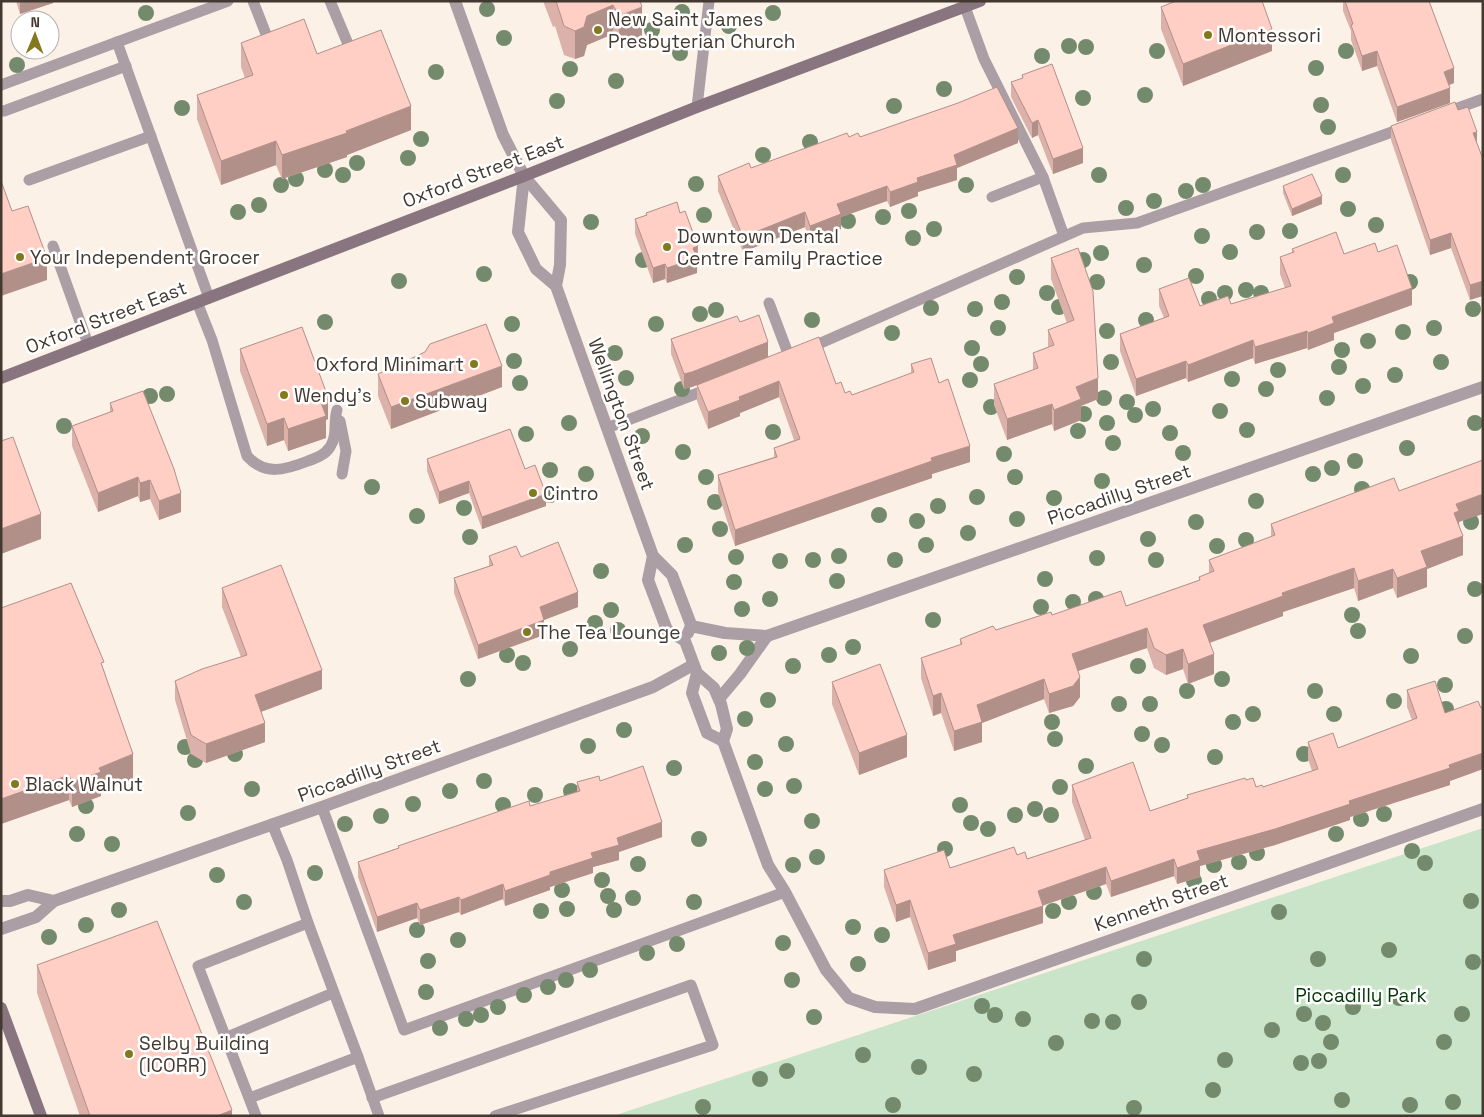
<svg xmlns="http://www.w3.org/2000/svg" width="1484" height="1117" font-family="'Space Grotesk',sans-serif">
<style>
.green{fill:#c9e4c8}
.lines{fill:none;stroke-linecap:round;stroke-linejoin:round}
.lane{stroke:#ab9ea5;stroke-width:11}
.street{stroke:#ab9ea5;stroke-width:12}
.secondary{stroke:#897580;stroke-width:12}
.tree{fill:#748a6c}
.wall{fill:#dbb1a9}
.shaded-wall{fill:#b2908a}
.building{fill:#ffcec5;stroke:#b2908a}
.poi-dot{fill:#84781d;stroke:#fff;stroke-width:2}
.labels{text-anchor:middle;stroke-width:5;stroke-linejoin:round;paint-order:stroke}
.poi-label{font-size:19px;fill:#433930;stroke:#fff;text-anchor:start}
.street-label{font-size:19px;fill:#433930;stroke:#fff}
.park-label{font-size:19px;fill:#053508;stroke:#fff}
</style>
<rect width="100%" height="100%" fill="#fbf1e7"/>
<path class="green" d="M1483 828V1116H613Z"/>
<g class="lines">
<g class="lane">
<path d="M253 1 266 34"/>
<path d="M330 1 351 51"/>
<path d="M965 7 984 59 1043 177 1064 236"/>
<path d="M117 42 209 298"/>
<path d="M1 85 228 1"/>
<path d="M697 107 709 1"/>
<path d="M4 111 126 66"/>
<path d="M1444 113 1483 99"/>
<path d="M29 180 151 136"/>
<path d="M992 197 1043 177"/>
<path d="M53 246 88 344"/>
<path d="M197 302 212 340 247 456C265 476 285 470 308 461 316 458 325 455 330 447 338 435 333 423 337 410"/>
<path d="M769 303 789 356"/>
<path d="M807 349 1083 228 1137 223 1406 127"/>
<path d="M340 421 346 451 342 474"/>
<path d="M607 428 711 388"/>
<path d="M322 807 404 1030 785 892"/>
<path d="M272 824 287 860 308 923"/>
<path d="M227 1037 333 993"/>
<path d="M358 1057 379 1116"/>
<path d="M250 1098 358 1057 308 923 198 966 256 1116"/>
<path d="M372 1098 691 985 713 1045 495 1116"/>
</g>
<g class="street">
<path d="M455 1 503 135 524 176 561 220 560 265 556 286"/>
<path d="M524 176 518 232 536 269 556 286 653 556 672 575 690 622 691 626 688 633"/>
<path d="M653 556 648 580 667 630 685 641 697 673 714 688 721 704 727 729 723 741 768 865 785 892 826 970 849 998 875 1007 915 1009 1483 809"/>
<path d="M691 626 725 633 767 636 1483 387"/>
<path d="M697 673 692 693 707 733 723 741"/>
<path d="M719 699 740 674 767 636"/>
<path d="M1 901H10L28 895 54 901"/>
<path d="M1 929 36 917 54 901 322 807 653 687 693 665"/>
</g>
<g class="secondary">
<path d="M1 378 524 176 697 107 980 1"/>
<path d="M1 1008 41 1116"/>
</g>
</g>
<g class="tree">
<circle cx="487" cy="9" r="8"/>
<circle cx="682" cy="12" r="8"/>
<circle cx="146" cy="13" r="8"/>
<circle cx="773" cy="13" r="8"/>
<circle cx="729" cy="26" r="8"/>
<circle cx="652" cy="30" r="8"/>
<circle cx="504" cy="38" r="8"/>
<circle cx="1069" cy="46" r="8"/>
<circle cx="1086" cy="47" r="8"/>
<circle cx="1157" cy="51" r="8"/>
<circle cx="1346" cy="51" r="8"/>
<circle cx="680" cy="53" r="8"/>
<circle cx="1042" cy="56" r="8"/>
<circle cx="17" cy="65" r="8"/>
<circle cx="1316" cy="68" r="8"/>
<circle cx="570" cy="69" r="8"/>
<circle cx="436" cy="72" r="8"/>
<circle cx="616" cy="81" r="8"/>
<circle cx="944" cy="89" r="8"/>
<circle cx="1145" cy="95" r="8"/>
<circle cx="1083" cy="98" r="8"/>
<circle cx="557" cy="101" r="8"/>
<circle cx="1321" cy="105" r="8"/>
<circle cx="894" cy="106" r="8"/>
<circle cx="182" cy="108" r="8"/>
<circle cx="1328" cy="127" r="8"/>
<circle cx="421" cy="139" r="8"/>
<circle cx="810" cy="142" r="8"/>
<circle cx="763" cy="155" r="8"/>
<circle cx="408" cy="158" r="8"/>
<circle cx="357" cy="163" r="8"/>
<circle cx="325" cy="170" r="8"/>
<circle cx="343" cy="175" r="8"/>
<circle cx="1099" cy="175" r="8"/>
<circle cx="1343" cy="175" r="8"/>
<circle cx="296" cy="179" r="8"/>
<circle cx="696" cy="184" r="8"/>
<circle cx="281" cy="185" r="8"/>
<circle cx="966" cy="185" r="8"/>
<circle cx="1203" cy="185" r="8"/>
<circle cx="1186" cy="191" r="8"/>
<circle cx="1154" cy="201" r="8"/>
<circle cx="259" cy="205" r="8"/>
<circle cx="1126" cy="208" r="8"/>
<circle cx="1348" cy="209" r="8"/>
<circle cx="909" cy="211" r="8"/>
<circle cx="238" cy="212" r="8"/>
<circle cx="704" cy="215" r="8"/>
<circle cx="883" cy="217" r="8"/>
<circle cx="848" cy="221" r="8"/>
<circle cx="591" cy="222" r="8"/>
<circle cx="1376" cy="225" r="8"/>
<circle cx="934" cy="229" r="8"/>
<circle cx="1290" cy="231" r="8"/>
<circle cx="1257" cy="232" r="8"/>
<circle cx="1202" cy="236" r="8"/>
<circle cx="913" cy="238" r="8"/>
<circle cx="1230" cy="252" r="8"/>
<circle cx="1101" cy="253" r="8"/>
<circle cx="643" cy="260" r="8"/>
<circle cx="1083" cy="260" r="8"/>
<circle cx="1144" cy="265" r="8"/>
<circle cx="484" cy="274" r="8"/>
<circle cx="1196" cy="276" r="8"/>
<circle cx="1017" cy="277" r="8"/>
<circle cx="399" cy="281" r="8"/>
<circle cx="1097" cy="282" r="8"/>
<circle cx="1410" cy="282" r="8"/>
<circle cx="1246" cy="290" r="8"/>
<circle cx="1047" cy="293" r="8"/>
<circle cx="1225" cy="293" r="8"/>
<circle cx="1261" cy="293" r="8"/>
<circle cx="1209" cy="299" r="8"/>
<circle cx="1002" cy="302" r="8"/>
<circle cx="1059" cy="307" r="8"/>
<circle cx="931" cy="308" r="8"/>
<circle cx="975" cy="309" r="8"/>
<circle cx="1473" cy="309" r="8"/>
<circle cx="716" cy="310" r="8"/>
<circle cx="700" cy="314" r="8"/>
<circle cx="812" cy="320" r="8"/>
<circle cx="1146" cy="320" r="8"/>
<circle cx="325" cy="322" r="8"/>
<circle cx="512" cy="324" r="8"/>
<circle cx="656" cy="324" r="8"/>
<circle cx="998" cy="328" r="8"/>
<circle cx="1434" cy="328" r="8"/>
<circle cx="1107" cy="331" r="8"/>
<circle cx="1403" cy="332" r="8"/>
<circle cx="892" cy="333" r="8"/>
<circle cx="1368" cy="341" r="8"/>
<circle cx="972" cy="348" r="8"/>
<circle cx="1342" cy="350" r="8"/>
<circle cx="615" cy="353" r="8"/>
<circle cx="514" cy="361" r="8"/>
<circle cx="1111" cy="362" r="8"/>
<circle cx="1441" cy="362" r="8"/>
<circle cx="981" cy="364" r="8"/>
<circle cx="1339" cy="367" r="8"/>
<circle cx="1278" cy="370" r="8"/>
<circle cx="1395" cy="375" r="8"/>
<circle cx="626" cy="378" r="8"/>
<circle cx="1232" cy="379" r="8"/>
<circle cx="970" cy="380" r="8"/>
<circle cx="520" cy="383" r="8"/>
<circle cx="1363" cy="386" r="8"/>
<circle cx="682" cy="389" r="8"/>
<circle cx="1266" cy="389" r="8"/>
<circle cx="167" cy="394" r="8"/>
<circle cx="150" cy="396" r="8"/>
<circle cx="1104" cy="398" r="8"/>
<circle cx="1327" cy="398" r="8"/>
<circle cx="1127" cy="402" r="8"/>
<circle cx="991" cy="407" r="8"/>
<circle cx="1153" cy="409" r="8"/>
<circle cx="1220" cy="411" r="8"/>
<circle cx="1084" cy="414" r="8"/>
<circle cx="1135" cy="415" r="8"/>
<circle cx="569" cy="423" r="8"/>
<circle cx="1107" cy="423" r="8"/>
<circle cx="1475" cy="423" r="8"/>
<circle cx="64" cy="426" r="8"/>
<circle cx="1247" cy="430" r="8"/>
<circle cx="1078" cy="431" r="8"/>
<circle cx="773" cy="432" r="8"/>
<circle cx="1170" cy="433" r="8"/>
<circle cx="526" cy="434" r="8"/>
<circle cx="642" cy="436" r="8"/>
<circle cx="1113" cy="443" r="8"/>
<circle cx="1407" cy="448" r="8"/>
<circle cx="683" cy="452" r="8"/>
<circle cx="1183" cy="453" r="8"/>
<circle cx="1004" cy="454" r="8"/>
<circle cx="1355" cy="461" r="8"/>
<circle cx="1332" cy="468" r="8"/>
<circle cx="550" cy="470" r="8"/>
<circle cx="586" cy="474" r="8"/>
<circle cx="1313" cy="474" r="8"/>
<circle cx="706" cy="477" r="8"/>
<circle cx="1015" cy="477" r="8"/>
<circle cx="1102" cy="481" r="8"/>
<circle cx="372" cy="487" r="8"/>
<circle cx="1362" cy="489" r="8"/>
<circle cx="550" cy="495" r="8"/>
<circle cx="977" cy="497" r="8"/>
<circle cx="1054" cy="498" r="8"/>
<circle cx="1256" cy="501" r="8"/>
<circle cx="715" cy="502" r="8"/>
<circle cx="938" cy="506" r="8"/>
<circle cx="464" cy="508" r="8"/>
<circle cx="879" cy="515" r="8"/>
<circle cx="417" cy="516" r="8"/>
<circle cx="1017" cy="519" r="8"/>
<circle cx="917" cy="521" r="8"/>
<circle cx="1196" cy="522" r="8"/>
<circle cx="1471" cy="522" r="8"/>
<circle cx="720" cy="529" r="8"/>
<circle cx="968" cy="533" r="8"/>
<circle cx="470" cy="537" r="8"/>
<circle cx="1148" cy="539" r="8"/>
<circle cx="1246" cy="540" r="8"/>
<circle cx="685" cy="545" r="8"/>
<circle cx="926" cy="545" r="8"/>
<circle cx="1217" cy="546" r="8"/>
<circle cx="839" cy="556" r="8"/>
<circle cx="736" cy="557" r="8"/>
<circle cx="1097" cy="558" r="8"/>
<circle cx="813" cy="560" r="8"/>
<circle cx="895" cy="560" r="8"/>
<circle cx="1156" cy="560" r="8"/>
<circle cx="780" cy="561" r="8"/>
<circle cx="601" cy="571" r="8"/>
<circle cx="1045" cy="579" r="8"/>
<circle cx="837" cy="581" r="8"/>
<circle cx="734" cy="582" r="8"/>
<circle cx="1475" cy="589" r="8"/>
<circle cx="770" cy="599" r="8"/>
<circle cx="1096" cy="599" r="8"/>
<circle cx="1073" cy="602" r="8"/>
<circle cx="1041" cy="607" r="8"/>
<circle cx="742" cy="609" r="8"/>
<circle cx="611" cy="610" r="8"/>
<circle cx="1352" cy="615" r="8"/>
<circle cx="933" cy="620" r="8"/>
<circle cx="595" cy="623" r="8"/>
<circle cx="618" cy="630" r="8"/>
<circle cx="1358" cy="631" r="8"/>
<circle cx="1465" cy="636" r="8"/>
<circle cx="853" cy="647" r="8"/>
<circle cx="747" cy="648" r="8"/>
<circle cx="570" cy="649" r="8"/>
<circle cx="719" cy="653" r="8"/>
<circle cx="507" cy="655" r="8"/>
<circle cx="829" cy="655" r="8"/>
<circle cx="1411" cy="656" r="8"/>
<circle cx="523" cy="663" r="8"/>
<circle cx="793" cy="666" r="8"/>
<circle cx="1138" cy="666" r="8"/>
<circle cx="468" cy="679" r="8"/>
<circle cx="1222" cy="679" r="8"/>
<circle cx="1445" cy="685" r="8"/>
<circle cx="1187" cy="691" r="8"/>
<circle cx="1315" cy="691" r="8"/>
<circle cx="768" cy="700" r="8"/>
<circle cx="1394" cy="701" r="8"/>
<circle cx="1119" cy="704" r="8"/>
<circle cx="1150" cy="704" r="8"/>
<circle cx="1446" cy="709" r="8"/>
<circle cx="1253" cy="714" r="8"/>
<circle cx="1334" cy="714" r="8"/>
<circle cx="745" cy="719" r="8"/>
<circle cx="1052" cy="722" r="8"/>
<circle cx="1233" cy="722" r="8"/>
<circle cx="624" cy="730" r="8"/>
<circle cx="1142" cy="734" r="8"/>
<circle cx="1055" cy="739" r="8"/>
<circle cx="786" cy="744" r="8"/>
<circle cx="1162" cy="745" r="8"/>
<circle cx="588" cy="746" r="8"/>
<circle cx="185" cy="747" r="8"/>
<circle cx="235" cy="754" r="8"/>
<circle cx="1304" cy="754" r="8"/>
<circle cx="1215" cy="757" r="8"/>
<circle cx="195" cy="760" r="8"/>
<circle cx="755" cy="762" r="8"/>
<circle cx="1086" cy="766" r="8"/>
<circle cx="674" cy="768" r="8"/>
<circle cx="484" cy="781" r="8"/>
<circle cx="794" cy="786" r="8"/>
<circle cx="1060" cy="787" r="8"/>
<circle cx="252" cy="789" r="8"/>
<circle cx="765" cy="789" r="8"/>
<circle cx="450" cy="791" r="8"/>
<circle cx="571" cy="791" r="8"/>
<circle cx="535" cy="795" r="8"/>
<circle cx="413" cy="804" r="8"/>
<circle cx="503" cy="805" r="8"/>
<circle cx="960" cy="805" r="8"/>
<circle cx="86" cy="806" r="8"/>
<circle cx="1035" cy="809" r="8"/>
<circle cx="188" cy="813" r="8"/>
<circle cx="1384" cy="814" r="8"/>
<circle cx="1015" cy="815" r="8"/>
<circle cx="1051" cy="815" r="8"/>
<circle cx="381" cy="816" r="8"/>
<circle cx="1361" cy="819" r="8"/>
<circle cx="812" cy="821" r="8"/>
<circle cx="971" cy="823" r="8"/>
<circle cx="345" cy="824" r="8"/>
<circle cx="988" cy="829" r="8"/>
<circle cx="77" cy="834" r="8"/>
<circle cx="1336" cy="834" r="8"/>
<circle cx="699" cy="839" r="8"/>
<circle cx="112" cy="844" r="8"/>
<circle cx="945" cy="849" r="8"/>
<circle cx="1412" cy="851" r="8"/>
<circle cx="1257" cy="853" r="8"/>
<circle cx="817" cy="857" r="8"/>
<circle cx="1239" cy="862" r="8"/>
<circle cx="1425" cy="863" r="8"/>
<circle cx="638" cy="864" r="8"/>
<circle cx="793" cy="865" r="8"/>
<circle cx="1214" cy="865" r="8"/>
<circle cx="315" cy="873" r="8"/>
<circle cx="217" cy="875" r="8"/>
<circle cx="602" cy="880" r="8"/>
<circle cx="1194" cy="881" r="8"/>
<circle cx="562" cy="890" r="8"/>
<circle cx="1094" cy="892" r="8"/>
<circle cx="608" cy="896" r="8"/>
<circle cx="633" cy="898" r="8"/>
<circle cx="1471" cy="901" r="8"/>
<circle cx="244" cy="902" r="8"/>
<circle cx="694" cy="902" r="8"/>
<circle cx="1069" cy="902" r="8"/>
<circle cx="567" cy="909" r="8"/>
<circle cx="119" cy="910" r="8"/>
<circle cx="614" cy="910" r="8"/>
<circle cx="541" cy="911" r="8"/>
<circle cx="1053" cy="911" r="8"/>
<circle cx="1279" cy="912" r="8"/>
<circle cx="86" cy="925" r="8"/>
<circle cx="853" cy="927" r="8"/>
<circle cx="417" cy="930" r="8"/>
<circle cx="882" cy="935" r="8"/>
<circle cx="49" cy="937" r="8"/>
<circle cx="458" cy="940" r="8"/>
<circle cx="783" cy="943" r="8"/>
<circle cx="677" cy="944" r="8"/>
<circle cx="1389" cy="950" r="8"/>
<circle cx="647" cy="953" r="8"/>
<circle cx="1144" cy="959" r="8"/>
<circle cx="1318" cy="959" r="8"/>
<circle cx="428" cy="961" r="8"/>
<circle cx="1473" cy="962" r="8"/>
<circle cx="858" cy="964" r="8"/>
<circle cx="590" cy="970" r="8"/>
<circle cx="566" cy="980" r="8"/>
<circle cx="792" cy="980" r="8"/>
<circle cx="548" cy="987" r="8"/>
<circle cx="426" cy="992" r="8"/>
<circle cx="524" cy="995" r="8"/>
<circle cx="1399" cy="998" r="8"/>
<circle cx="1139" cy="1002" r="8"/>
<circle cx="982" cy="1006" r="8"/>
<circle cx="498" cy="1007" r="8"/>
<circle cx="1353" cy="1007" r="8"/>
<circle cx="1304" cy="1014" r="8"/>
<circle cx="1462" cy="1014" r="8"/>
<circle cx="481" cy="1015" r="8"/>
<circle cx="995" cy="1015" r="8"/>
<circle cx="814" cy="1017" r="8"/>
<circle cx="466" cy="1019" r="8"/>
<circle cx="1023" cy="1019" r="8"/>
<circle cx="1092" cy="1021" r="8"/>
<circle cx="1113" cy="1022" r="8"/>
<circle cx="1323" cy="1023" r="8"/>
<circle cx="440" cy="1028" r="8"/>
<circle cx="1272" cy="1030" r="8"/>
<circle cx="1331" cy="1042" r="8"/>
<circle cx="1444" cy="1042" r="8"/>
<circle cx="1056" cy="1043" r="8"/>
<circle cx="863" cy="1055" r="8"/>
<circle cx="1225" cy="1060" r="8"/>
<circle cx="1319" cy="1061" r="8"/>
<circle cx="1301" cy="1063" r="8"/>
<circle cx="919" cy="1067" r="8"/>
<circle cx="787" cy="1071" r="8"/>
<circle cx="974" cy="1074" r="8"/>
<circle cx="760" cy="1079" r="8"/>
<circle cx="1213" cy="1090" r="8"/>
<circle cx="1342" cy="1100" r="8"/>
<circle cx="1453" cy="1102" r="8"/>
<circle cx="893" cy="1105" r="8"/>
<circle cx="1410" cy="1105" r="8"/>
<circle cx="703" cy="1107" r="8"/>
<circle cx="1134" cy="1108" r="8"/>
</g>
<g class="wall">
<path d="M16 1H53V3L20 14Z"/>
<path d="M543 1H640L642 36 619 44 613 34 587 45 584 56 575 59 564 55 555 26 553 27Z"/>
<path d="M1343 1H1429L1454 83 1449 85 1450 103 1397 122 1377 66 1362 71 1351 40V31L1343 11Z"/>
<path d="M1161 7 1272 51 1183 86 1161 29Z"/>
<path d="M241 43 317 54 411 130 347 155V157L282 179 276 165 221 185 197 119V95L245 78 241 67Z"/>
<path d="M1022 75 1083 163 1053 174 1038 135 1032 138 1011 97V82L1022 79Z"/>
<path d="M1391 126 1477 132 1470 300 1451 248 1430 255 1391 140Z"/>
<path d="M849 137H860L1018 143 957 168V180L918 192V196L890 207 887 201 841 217V229L810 241 805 227 743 252 718 191V176L751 168Z"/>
<path d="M1283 186 1322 204 1292 216 1283 193Z"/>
<path d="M646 213 698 261H697V273L667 283 665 279 653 283 635 234V219L646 215Z"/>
<path d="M1078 248 1098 399 1081 406V420L1054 431 1052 424 1007 440 994 405V384L1033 370V353L1048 347V330L1067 323 1051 279V258Z"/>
<path d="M1292 249 1344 254 1378 252 1412 305 1334 333V340L1308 350 1307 348 1255 364 1253 358 1188 382 1186 378 1136 396 1120 351V334L1164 318 1159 306V289L1200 306 1231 304 1285 288 1280 274V257L1292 253Z"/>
<path d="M740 322 768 356 836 384 845 393 852 395 911 374V364L939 383 970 462 932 474V478L735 546 718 492V475L774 457V448L794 440 779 397 740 413V416L708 429 697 401V385L684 389 671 354V339Z"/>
<path d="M240 349 328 419 326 420V438L288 451 284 440 267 446 240 371Z"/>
<path d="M378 374 502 387 391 429 378 396Z"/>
<path d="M110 403 181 512 159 520 150 499 140 502 138 496 98 512 72 446V426L110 412Z"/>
<path d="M427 459 525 469 546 506 482 529 469 493 439 504 427 471Z"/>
<path d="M1399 491 1459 522 1463 555 1427 569V587L1397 598 1393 588 1358 601 1354 588 1283 612V616L1210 643 1214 674 1188 684 1183 669 1166 675 1154 668 1147 648 1078 671 1080 697 1073 706 1049 713 1044 699 982 723V742L954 751 941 713 933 716 921 678V658L960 645V639L1052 615 1126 606 1199 580V577L1209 573V560L1271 537V524Z"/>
<path d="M489 556 521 557 578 607 544 620V635L478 659 454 593V578L489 566Z"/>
<path d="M222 588 322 689 261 712 265 742 206 763 191 754 175 700V681L241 657 222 607Z"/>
<path d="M1 608 104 670 133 779 101 792V796L72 807 69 800 1 824Z"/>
<path d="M832 682 907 757 859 775 832 704Z"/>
<path d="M1407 690 1445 713 1483 707V769L1450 781V785L1350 817V820L1275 845 1200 866V877L1177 884 1174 876 1111 897 1106 884 1042 906 1043 923 956 951V961L928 970 910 917 896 922 884 887V870L950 868 1017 855 1027 859 1085 840 1072 802V785L1150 811 1187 798V795L1246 780 1256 787H1263L1312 771 1308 759V742L1338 748 1412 720 1407 707Z"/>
<path d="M600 781 662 837 619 852V860L593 867V873L550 887V890L505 906 503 899 461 915 459 912 420 925 417 918 377 932 358 877V862L398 848V846L577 792V782Z"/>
<path d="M37 965 232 1116H80L37 993Z"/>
</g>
<g class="shaded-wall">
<path d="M20 1H53V3L20 14Z"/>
<path d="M613 5V34L587 45 584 56 575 59V31L587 16Z"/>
<path d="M642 7V36L619 44V16Z"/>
<path d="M1272 29V51L1183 86V64Z"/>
<path d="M1377 51V66L1362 71V56Z"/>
<path d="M1454 68V83L1444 87V72Z"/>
<path d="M1450 88V103L1397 122V107Z"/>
<path d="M411 106V130L347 155V157L282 179V155L346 131Z"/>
<path d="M1038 120V135L1032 138V123Z"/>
<path d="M1018 128V143L957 168V180L918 192V196L890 207V192L917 178 954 155Z"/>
<path d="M1477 132V146L1473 133Z"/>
<path d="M276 141V165L221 185V161Z"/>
<path d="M1083 148V163L1053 174V159Z"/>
<path d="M887 186V201L841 217V229L810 241V226L837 204Z"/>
<path d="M1322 196V204L1292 216V209Z"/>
<path d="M805 212V227L743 252V237Z"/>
<path d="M1451 233V248L1430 255V240Z"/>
<path d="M698 246 697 273 667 283V268L693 248Z"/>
<path d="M47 258V280L1 296V274Z"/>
<path d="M665 264V279L653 283V268Z"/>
<path d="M1483 281V296L1470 300V285Z"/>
<path d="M1412 288V305L1334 333V340L1308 350V333L1332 317Z"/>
<path d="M1307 331V348L1255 364V347Z"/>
<path d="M1253 340V358L1188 382V365Z"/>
<path d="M768 342V357L692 387 684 389V374Z"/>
<path d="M1186 361V378L1136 396V379Z"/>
<path d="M502 366V387L391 429V407Z"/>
<path d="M1098 378V399L1081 406V420L1054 431V410L1076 387Z"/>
<path d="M779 381V397L740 413V416L708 429V412L739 397Z"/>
<path d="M328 397V419L326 420V438L288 451V429L320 400Z"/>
<path d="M1052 404V424L1007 440V419Z"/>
<path d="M284 418V440L267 446V424Z"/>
<path d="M970 446V462L932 474V478L735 546V530L931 458Z"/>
<path d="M138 477V496L98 512V493Z"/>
<path d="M150 480V499L140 502V483Z"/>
<path d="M469 481V493L439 504V492Z"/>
<path d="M181 493V512L159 520V501Z"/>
<path d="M546 494V506L482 529V517Z"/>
<path d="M1483 494V514L1459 522V531L1454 513 1456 504Z"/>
<path d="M41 514V539L1 554V529Z"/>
<path d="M1463 536V555L1427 569V587L1397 598V578L1421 551Z"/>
<path d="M1354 568V588L1283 612V616L1203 645V625L1282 593Z"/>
<path d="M1393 569V588L1358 601V581Z"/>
<path d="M578 592V607L544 620V635L478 659V645L540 607Z"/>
<path d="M1147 628V648L1072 673V654Z"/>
<path d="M1183 649V669L1166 675V655Z"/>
<path d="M1214 654V674L1188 684V664Z"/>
<path d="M322 670V689L255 714V695Z"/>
<path d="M1080 677V697L1073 706 1049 713V694Z"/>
<path d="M1044 679V699L982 723V742L954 751V731L977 705Z"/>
<path d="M941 693V713L933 716V696Z"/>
<path d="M265 723V742L206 763V744Z"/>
<path d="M907 735V757L859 775V753Z"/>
<path d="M1483 753V769L1450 781V785L1350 817V820L1275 845 1200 866V877L1177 884V868L1197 851 1349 801Z"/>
<path d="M133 754V779L101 792V796L72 807V782L99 768Z"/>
<path d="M69 775V800L1 824V799Z"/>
<path d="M662 822V837L619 852V860L593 867V873L550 887V890L505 906V891L550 872 591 853 617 838Z"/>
<path d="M1174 859V876L1111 897V881Z"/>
<path d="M1106 867V884L1038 907V891Z"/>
<path d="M503 884V899L461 915V900Z"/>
<path d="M459 897V912L420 925V910Z"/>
<path d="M910 900V917L896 922V905Z"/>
<path d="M417 903V918L377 932V917Z"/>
<path d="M1043 906V923L956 951V961L928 970V953L953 935Z"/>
<path d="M232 1110V1116H217Z"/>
</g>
<g class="building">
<path d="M556 1H640L642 7 619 16 613 5 587 16 584 27 575 31 564 26Z"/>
<path d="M1176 1H1262L1272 29 1183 64 1161 7Z"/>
<path d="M1345 1H1429L1454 68 1444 72 1450 88 1397 107 1377 51 1362 56 1351 25 1353 24Z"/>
<path d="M304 19 317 54 381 30 411 106 346 131 347 133 282 155 276 141 221 161 197 95 253 75 241 43Z"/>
<path d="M1052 64 1083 148 1053 159 1038 120 1032 123 1011 82 1023 78 1022 75Z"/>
<path d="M997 87 1018 128 954 155 957 165 917 178 918 182 890 192 887 186 837 204 841 214 810 226 805 212 743 237 718 176 749 163 751 168 847 133 849 137 858 133 860 137 958 103Z"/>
<path d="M1455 102 1458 110 1468 107 1477 132 1473 133 1483 159V281L1470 285 1451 233 1430 240 1391 126Z"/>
<path d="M1312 174 1322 196 1292 209 1283 186Z"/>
<path d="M1 181 12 211 28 206 47 258 1 274Z"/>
<path d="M677 202 680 213 685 211 698 246 693 248 697 258 667 268 665 264 653 268 635 219 647 215 646 213Z"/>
<path d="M1336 232 1344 254 1375 243 1378 252 1397 245 1412 288 1332 317 1334 323 1308 333 1307 331 1255 347 1253 340 1188 365 1186 361 1136 379 1120 334 1169 316 1159 289 1189 278 1200 306 1228 296 1231 304 1291 286 1280 257 1294 252 1292 249Z"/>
<path d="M1078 248 1093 291 1098 378 1076 387 1081 399 1054 410 1052 404 1007 419 994 384 1038 368 1033 353 1054 345 1048 330 1074 320 1051 258Z"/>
<path d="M759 315 768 342 692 372 684 374 671 339 737 316 740 322Z"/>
<path d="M486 324 502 366 391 407 378 374 425 352 430 344Z"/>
<path d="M302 327 328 397 320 400 326 416 288 429 284 418 267 424 240 349Z"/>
<path d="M819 337 836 384 841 382 845 393 850 391 852 395 914 372 911 364 931 358 939 383 948 379 970 446 931 458 932 461 735 530 718 475 777 457 774 448 800 439 779 381 739 397 740 400 708 412 697 385Z"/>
<path d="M143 391 174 469 181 493 159 501 150 480 140 483 138 477 98 493 72 426 113 411 110 403Z"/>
<path d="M510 429 525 469 535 465 546 494 482 517 469 481 439 492 427 459Z"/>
<path d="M13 437 41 514 1 529V441Z"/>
<path d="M1483 460V494L1456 504 1459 511 1454 513 1463 536 1421 551 1427 567 1397 578 1393 569 1358 581 1354 568 1282 593 1283 596 1203 625 1214 654 1188 664 1183 649 1166 655 1154 648 1147 628 1072 654 1080 677 1073 686 1049 694 1044 679 977 705 982 722 954 731 941 693 933 696 921 658 962 644 960 639 993 626 996 630 1051 612 1052 615 1121 591 1126 606 1200 580 1199 577 1214 571 1209 560 1275 535 1271 524 1394 478 1399 491Z"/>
<path d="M558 542 578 592 540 607 544 620 478 645 454 578 493 565 489 556 516 546 521 557Z"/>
<path d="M281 565 322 670 255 695 265 723 206 744 191 735 175 681 202 669 247 655 222 588Z"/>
<path d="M71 583 104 662 101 663 133 754 99 768 101 772 72 782 69 775 1 799V608Z"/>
<path d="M880 664 907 735 859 753 832 682Z"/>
<path d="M1435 681 1445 713 1478 701 1481 708 1483 707V753L1449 765 1450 768 1349 801 1350 804 1275 829 1197 851 1200 860 1177 868 1174 859 1111 881 1106 867 1038 891 1043 906 953 935 956 944 928 953 910 900 896 905 884 870 944 850 950 868 1014 847 1017 855 1025 852 1027 859 1091 838 1072 785 1133 762 1150 811 1188 798 1187 795 1245 778 1246 780 1253 778 1256 787 1262 785 1263 787 1318 769 1308 742 1333 733 1338 748 1417 718 1407 690Z"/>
<path d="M643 766 662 822 617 838 619 845 591 853 593 858 550 872V875L505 891 503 884 461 900 459 897 420 910 417 903 377 917 358 862 399 848 398 846 529 801 530 806 580 791 577 782 599 776 600 781Z"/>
<path d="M157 921 232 1110 217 1116H90L37 965Z"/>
</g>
<g class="poi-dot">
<circle cx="598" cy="30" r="5"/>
<circle cx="1208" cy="35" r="5"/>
<circle cx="667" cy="247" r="5"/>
<circle cx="20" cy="257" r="5"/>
<circle cx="474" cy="364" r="5"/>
<circle cx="284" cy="395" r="5"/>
<circle cx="405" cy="401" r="5"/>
<circle cx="533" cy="493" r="5"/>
<circle cx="527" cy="632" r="5"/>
<circle cx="15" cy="784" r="5"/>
<circle cx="129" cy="1054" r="5"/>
</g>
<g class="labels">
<g class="poi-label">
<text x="608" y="26">New Saint James<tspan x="608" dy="22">Presbyterian Church</tspan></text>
<text x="1218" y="42">Montessori</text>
<text x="677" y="243">Downtown Dental<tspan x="677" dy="22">Centre Family Practice</tspan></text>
<text x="30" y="264">Your Independent Grocer</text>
<text x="464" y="371" text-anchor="end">Oxford Minimart</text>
<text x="294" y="402">Wendy's</text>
<text x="415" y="408">Subway</text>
<text x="543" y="500">Cintro</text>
<text x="537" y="639">The Tea Lounge</text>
<text x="25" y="791">Black Walnut</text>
<text x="139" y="1050">Selby Building<tspan x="139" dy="22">(ICORR)</tspan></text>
</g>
<g class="street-label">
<text transform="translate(483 171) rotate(-21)" y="7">Oxford Street East</text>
<text transform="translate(106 317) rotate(-21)" y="7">Oxford Street East</text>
<text transform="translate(622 414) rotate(70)" y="7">Wellington Street</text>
<text transform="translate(1119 494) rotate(-19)" y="7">Piccadilly Street</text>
<text transform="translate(369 770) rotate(-20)" y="7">Piccadilly Street</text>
<text transform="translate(1161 902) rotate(-19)" y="7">Kenneth Street</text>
</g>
<g class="park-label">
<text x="1361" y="1002">Piccadilly Park</text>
</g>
</g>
<rect width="1484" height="1117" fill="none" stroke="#433930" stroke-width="5"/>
<g transform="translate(35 35) rotate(1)"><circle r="24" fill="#ffffff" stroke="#b4b0ac"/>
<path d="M0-4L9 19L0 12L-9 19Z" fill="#84781d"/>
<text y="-8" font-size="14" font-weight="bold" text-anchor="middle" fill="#433930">N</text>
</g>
</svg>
